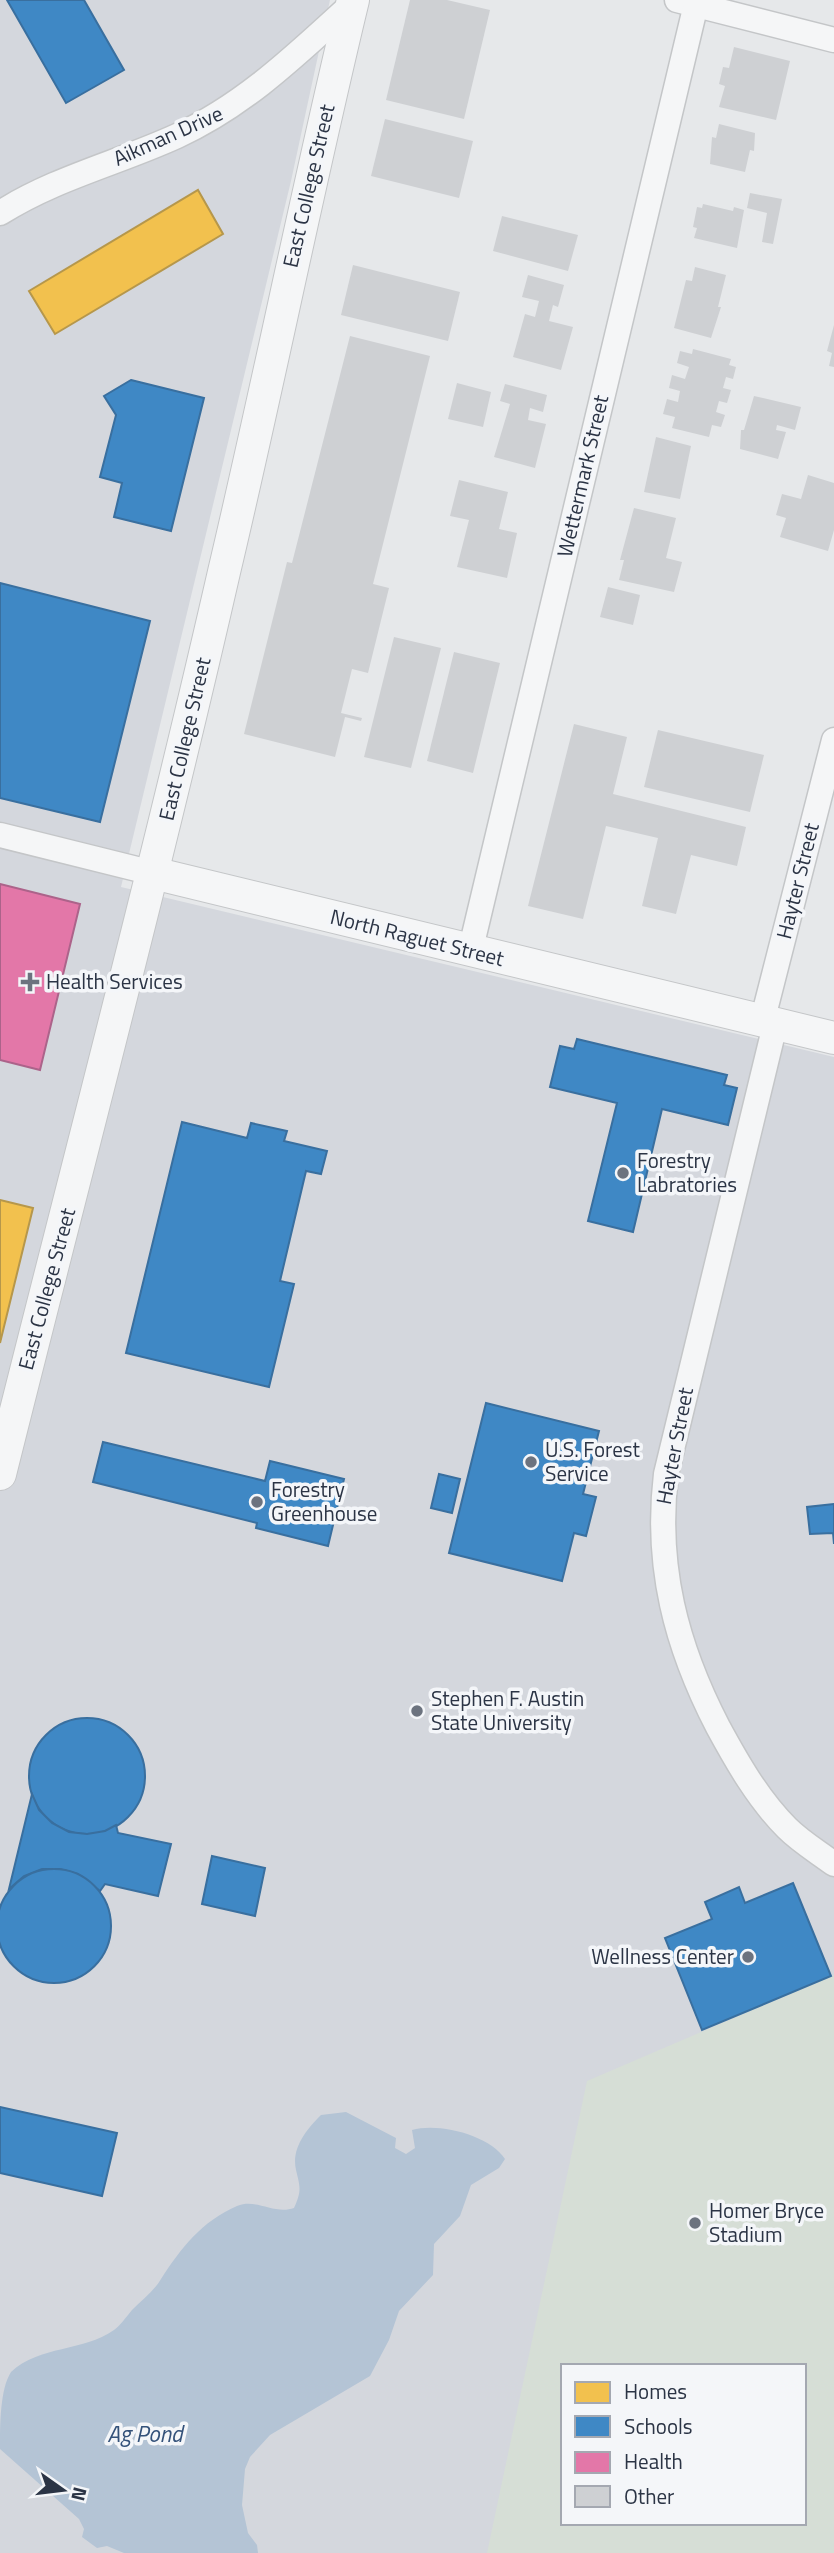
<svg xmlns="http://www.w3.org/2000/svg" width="834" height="2553" font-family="'Titillium Web',sans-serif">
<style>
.built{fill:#d4d7dd;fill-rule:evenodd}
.green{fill:#d6ded6;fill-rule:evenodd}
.water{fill:#b4c4d5}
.homes{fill:#f2c14e;stroke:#b6974b;stroke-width:2}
.schools{fill:#3f88c5;stroke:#396f9f;stroke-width:2}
.health{fill:#e377a8;stroke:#ac638a;stroke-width:2}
.building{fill:#ced0d3}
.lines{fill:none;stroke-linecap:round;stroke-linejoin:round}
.minor-casing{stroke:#c4c6c8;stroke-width:27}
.tertiary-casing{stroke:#c4c6c8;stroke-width:34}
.minor{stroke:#f5f6f7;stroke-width:24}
.tertiary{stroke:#f5f6f7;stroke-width:32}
.poi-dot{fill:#6c737f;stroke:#f4f6f9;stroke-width:2.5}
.labels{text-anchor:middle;stroke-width:7;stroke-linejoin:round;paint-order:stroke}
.street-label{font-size:21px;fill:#2b3445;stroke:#f4f6f9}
.poi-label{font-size:21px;fill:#2b3445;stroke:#f4f6f9;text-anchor:start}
.water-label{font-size:23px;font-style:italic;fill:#34527a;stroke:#f4f6f9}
</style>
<rect width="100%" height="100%" fill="#e6e8ea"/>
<path class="built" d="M0 0H330L291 181 121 887 834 1057V2553H0ZM563 2366H804V2523H563Z"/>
<path class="green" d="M834 1975V2553H487L587 2081ZM563 2366H804V2523H563Z"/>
<path class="water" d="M346 2112 396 2138 395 2148 406 2154 415 2148 412 2130C438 2122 490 2135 505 2159L499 2168 471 2185 460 2216 434 2244 433 2275 399 2311 389 2340 370 2376 270 2435 250 2457 245 2469 242 2505 248 2533 257 2545 258 2553H124L107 2546 97 2548 82 2537 84 2529 79 2519 0 2449C0 2425 0 2389 11 2372 40 2345 83 2352 114 2330 121 2325 126 2317 132 2310 142 2300 154 2291 161 2279 181 2248 202 2221 237 2206 257 2198 274 2215 294 2208 302 2190 300 2187 296 2170 291 2148 307 2129 321 2115Z"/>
<g class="homes">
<path d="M198 190 223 234 55 334 29 291Z"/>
<path d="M0 1200 33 1208 0 1343Z"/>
</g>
<g class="schools">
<path d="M7 0H84L124 70 66 103Z"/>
<path d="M131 380 204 398 171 531 114 517 122 483 100 477 116 415 104 396Z"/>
<path d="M0 583 150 621 100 822 0 798Z"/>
<path d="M577 1039 727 1075 724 1085 737 1088 728 1125 662 1109 633 1232 588 1221 617 1103 550 1087 560 1046 574 1049Z"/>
<path d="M182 1122 247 1138 251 1123 287 1131 284 1141 327 1151 321 1174 306 1171 280 1281 294 1284 269 1387 126 1353Z"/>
<path d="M486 1403 599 1431 583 1494 596 1497 586 1536 574 1533 562 1581 449 1553Z"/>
<path d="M103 1442 265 1481 270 1461 344 1479 328 1546 256 1528 257 1523 93 1482Z"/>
<path d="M439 1474 460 1479 452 1513 431 1508Z"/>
<path d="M834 1504V1544L833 1533 810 1534 807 1507Z"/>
<circle cx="87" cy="1776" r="58"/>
<path d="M32 1794 39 1810 52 1823 69 1832 87 1834 105 1831 116 1825 118 1833 171 1844 158 1896 105 1884 100 1891 78 1874 60 1869H42L24 1876 9 1889Z"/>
<path d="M212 1856 265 1868 255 1916 202 1904Z"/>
<circle cx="54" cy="1926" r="57"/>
<path d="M793 1883 831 1976 702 2030 665 1938 712 1919 705 1902 739 1887 745 1903Z"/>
<path d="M0 2107 117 2133 102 2196 0 2173Z"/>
</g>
<path class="health" d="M0 884 80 904 40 1070 0 1060Z"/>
<g class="building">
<path d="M410 0H447L490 10 464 119 386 100Z"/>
<path d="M734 47 790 61 776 120 719 107 725 86 719 84 723 67 729 68Z"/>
<path d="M385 119 473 141 459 198 371 176Z"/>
<path d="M719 124 755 133 754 151 750 150 745 172 710 164 712 137 716 138Z"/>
<path d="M750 193 782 199 773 244 762 242 767 213 747 208Z"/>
<path d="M703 204 733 211 734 207 744 210 737 248 694 238 697 228 693 227 697 207 702 208Z"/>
<path d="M502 216 578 235 568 271 493 251Z"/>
<path d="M353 265 460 292 448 341 341 315Z"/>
<path d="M695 267 726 275 718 307H721L711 338 674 328 686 280 692 281Z"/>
<path d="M528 275 564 285 558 307 553 305 549 321 573 327 561 370 513 357 525 314 535 317 539 301 522 297Z"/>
<path d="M834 325V367L829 366 832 353 827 351Z"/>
<path d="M350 336 430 356 373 584 389 588 368 673 352 669 341 713 362 718 361 721 345 717 335 757 244 734 287 562 292 563Z"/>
<path d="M693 349 731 359 729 365 736 367 733 379 726 377 723 388 731 390 727 403 719 401 716 412 725 415 721 427 712 425 709 437 672 428 675 417 663 414 667 399 678 402 680 391 669 388 672 375 685 379 689 367 677 363 680 351 692 354Z"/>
<path d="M457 383 491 392 483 427 448 419Z"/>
<path d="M505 384 547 395 543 412 530 408 528 420 546 424 535 468 494 457 510 404 500 401Z"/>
<path d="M754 396 801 407 795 430 777 425 776 430 786 432 778 459 740 449 741 430H744Z"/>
<path d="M656 437 691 446 680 499 644 492Z"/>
<path d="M808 475 834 483V530L828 551 780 537 786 518 776 515 782 494 801 499Z"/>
<path d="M459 480 508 492 499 529 517 533 507 578 457 567 469 520 450 516Z"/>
<path d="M634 508 676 518 666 558 682 562 674 592 619 580 624 560H620Z"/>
<path d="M608 587 640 595 633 625 600 617Z"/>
<path d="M394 637 441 648 411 768 364 757Z"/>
<path d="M454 652 500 663 473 773 427 761Z"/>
<path d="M574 724 627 737 613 794 746 827 737 866 691 855 676 914 642 906 658 838 606 826 583 919 528 906Z"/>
<path d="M658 730 764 755 750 812 644 787Z"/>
</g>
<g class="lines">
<g class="minor-casing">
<g id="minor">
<path d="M677 0 834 40"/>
<path d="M0 213C55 178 118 163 177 136 245 105 297 54 352 4"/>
<path d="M0 835 153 873"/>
<path d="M470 952 697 0"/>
<path d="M762 1022 834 740"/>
<path d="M775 1025 666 1474C655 1566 676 1646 718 1727 737 1762 758 1799 787 1828 801 1842 818 1852 834 1864"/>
</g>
</g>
<g class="tertiary-casing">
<g id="tertiary">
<path d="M153 873 834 1038"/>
<path d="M0 1474C75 1174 155 874 224 572 269 382 307 190 353 0"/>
</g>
</g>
<use href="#minor" class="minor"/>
<use href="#tertiary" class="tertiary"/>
</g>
<g class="poi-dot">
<path d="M26.5 971.5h7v7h7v7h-7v7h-7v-7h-7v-7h7z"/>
<circle cx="623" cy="1173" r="7"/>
<circle cx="531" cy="1462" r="7"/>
<circle cx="257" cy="1502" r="7"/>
<circle cx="417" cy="1711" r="7"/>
<circle cx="748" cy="1957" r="7"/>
<circle cx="695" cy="2223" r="7"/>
</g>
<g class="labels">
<g class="street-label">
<text transform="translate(168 136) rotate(-24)" y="7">Aikman Drive</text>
<text transform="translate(309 186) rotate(-77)" y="7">East College Street</text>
<text transform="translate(583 476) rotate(-77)" y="7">Wettermark Street</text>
<text transform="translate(185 739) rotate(-77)" y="7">East College Street</text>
<text transform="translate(798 881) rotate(-76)" y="7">Hayter Street</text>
<text transform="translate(417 938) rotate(14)" y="7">North Raguet Street</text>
<text transform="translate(47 1289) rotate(-75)" y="7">East College Street</text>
<text transform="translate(675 1446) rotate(-79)" y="7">Hayter Street</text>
</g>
<g class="poi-label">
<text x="46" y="989">Health Services</text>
<text x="637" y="1168">Forestry<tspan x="637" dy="24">Labratories</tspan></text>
<text x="545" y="1457">U.S. Forest<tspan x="545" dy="24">Service</tspan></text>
<text x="271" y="1497">Forestry<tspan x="271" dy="24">Greenhouse</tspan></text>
<text x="431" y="1706">Stephen F. Austin<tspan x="431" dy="24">State University</tspan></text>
<text x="734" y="1964" text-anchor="end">Wellness Center</text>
<text x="709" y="2218">Homer Bryce<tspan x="709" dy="24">Stadium</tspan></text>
</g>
<g class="water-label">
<text x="145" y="2442">Ag Pond</text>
</g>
</g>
<rect x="561" y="2364" width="245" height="161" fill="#f4f6f9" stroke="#a4a8b1" stroke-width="2"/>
<rect x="575" y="2382" width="35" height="21" fill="#f2c14e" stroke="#a4a8b1" stroke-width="2"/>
<text x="624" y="2399" font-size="21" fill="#2b3445">Homes</text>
<rect x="575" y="2416" width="35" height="21" fill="#3f88c5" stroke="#a4a8b1" stroke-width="2"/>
<text x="624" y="2434" font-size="21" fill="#2b3445">Schools</text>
<rect x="575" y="2452" width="35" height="21" fill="#e377a8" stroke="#a4a8b1" stroke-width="2"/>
<text x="624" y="2469" font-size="21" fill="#2b3445">Health</text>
<rect x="575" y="2486" width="35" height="21" fill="#ced0d3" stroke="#a4a8b1" stroke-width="2"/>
<text x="624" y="2504" font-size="21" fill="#2b3445">Other</text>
<g transform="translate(63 2490) rotate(104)" stroke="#f4f6f9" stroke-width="5" paint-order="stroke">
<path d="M0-5L12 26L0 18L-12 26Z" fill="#2b3445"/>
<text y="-10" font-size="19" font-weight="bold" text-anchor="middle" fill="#2b3445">N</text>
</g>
</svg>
